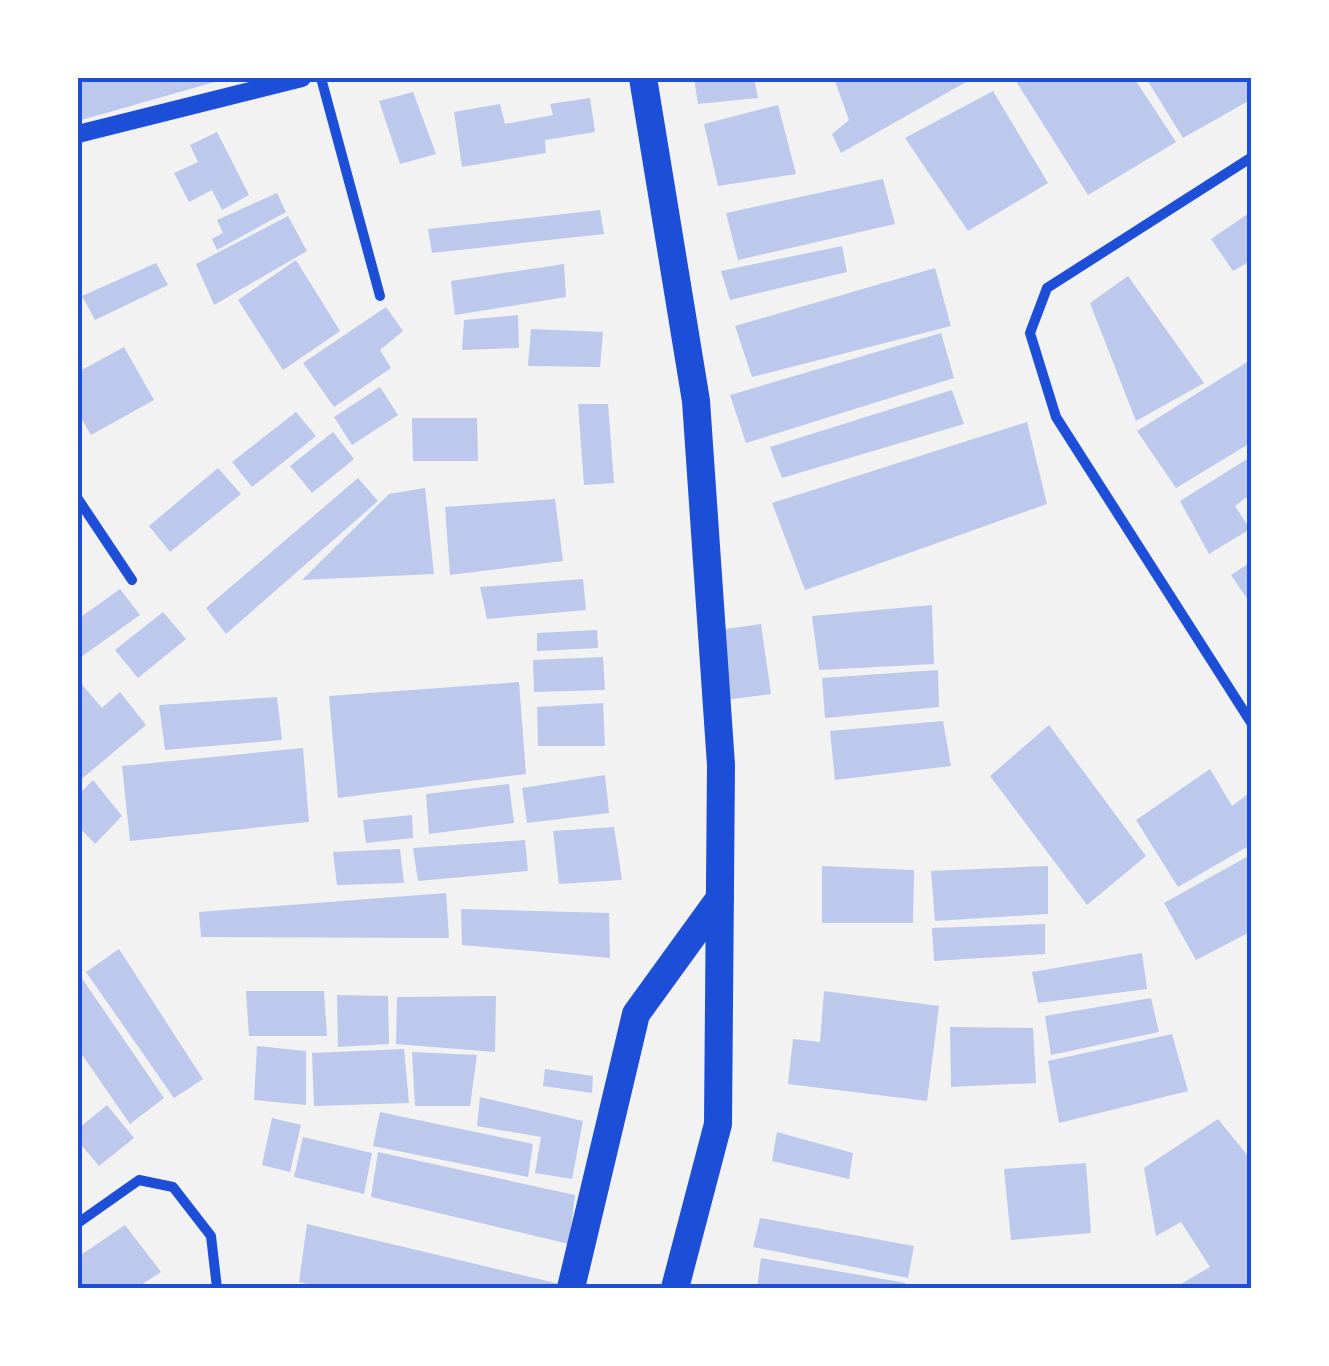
<svg xmlns="http://www.w3.org/2000/svg" width="1329" height="1366" font-family="Montserrat,sans-serif">
<style>
.building{fill:#bdc9ec}
.lines{fill:none;stroke-linecap:round;stroke-linejoin:round}
.minor{stroke:#1d4ed8;stroke-width:10}
.tertiary{stroke:#1d4ed8;stroke-width:18}
.trunk{stroke:#1d4ed8;stroke-width:28}
.neatline{fill:none;stroke:#1d4ed8;stroke-width:4}
</style>
<rect width="100%" height="100%" fill="#f2f2f2"/>
<g class="building">
<path d="M78 78H225V79L78 121Z"/>
<path d="M694 78H754L758 98 698 104Z"/>
<path d="M834 78H973L841 153 832 134 849 120Z"/>
<path d="M1014 78H1134L1176 142 1088 195Z"/>
<path d="M1146 78H1252V99L1183 138Z"/>
<path d="M993 91 1048 183 968 231 905 138Z"/>
<path d="M413 92 436 154 400 164 379 101Z"/>
<path d="M590 98 595 132 545 140 546 153 462 167 454 112 500 104 505 124 553 115 550 104Z"/>
<path d="M778 105 796 174 718 186 704 124Z"/>
<path d="M217 132 249 195 222 210 212 190 189 202 174 173 198 162 190 145Z"/>
<path d="M883 179 895 224 738 260 726 213Z"/>
<path d="M277 193 286 212 217 250 212 239 223 233 217 220Z"/>
<path d="M600 210 604 234 432 253 428 229Z"/>
<path d="M1252 211V260L1233 271 1211 239Z"/>
<path d="M288 216 307 251 214 305 196 264Z"/>
<path d="M842 246 847 272 730 300 721 271Z"/>
<path d="M296 260 340 331 283 370 238 300Z"/>
<path d="M156 263 168 285 95 320 82 296Z"/>
<path d="M564 264 566 297 455 315 451 281Z"/>
<path d="M935 268 951 326 752 377 735 326Z"/>
<path d="M1128 276 1204 383 1136 421 1090 303Z"/>
<path d="M386 307 403 331 380 350 391 368 334 407 303 363Z"/>
<path d="M518 315 519 348 462 350 464 320Z"/>
<path d="M531 329 603 332 600 367 528 366Z"/>
<path d="M941 333 954 378 746 443 730 395Z"/>
<path d="M124 347 154 400 91 435 78 413V372Z"/>
<path d="M1252 359V442L1176 488 1137 431Z"/>
<path d="M380 387 398 415 352 445 334 417Z"/>
<path d="M952 390 964 424 782 478 770 447Z"/>
<path d="M578 404H608L614 483 584 485Z"/>
<path d="M296 412 316 436 252 487 232 462Z"/>
<path d="M412 418H477L478 461H413Z"/>
<path d="M1027 422 1047 504 805 590 772 503Z"/>
<path d="M333 432 354 459 312 493 290 466Z"/>
<path d="M1252 456V493L1235 506 1250 529 1209 554 1180 501Z"/>
<path d="M218 468 241 494 170 552 149 526Z"/>
<path d="M358 478 378 501 226 634 206 608Z"/>
<path d="M425 488 434 574 302 580 389 494Z"/>
<path d="M555 499 563 561 450 575 445 507Z"/>
<path d="M1252 561V606L1231 575Z"/>
<path d="M583 579 586 610 487 619 480 587Z"/>
<path d="M120 589 140 615 78 659V619Z"/>
<path d="M932 605 934 664 819 670 812 616Z"/>
<path d="M163 612 186 639 138 678 115 650Z"/>
<path d="M761 624 771 694 708 702 698 633Z"/>
<path d="M597 630 598 648 537 651V633Z"/>
<path d="M603 657 605 690 534 692 533 660Z"/>
<path d="M938 670 939 707 825 718 822 678Z"/>
<path d="M78 680 102 708 120 692 146 725 78 782Z"/>
<path d="M519 682 526 774 338 798 329 696Z"/>
<path d="M277 697 282 740 165 750 159 705Z"/>
<path d="M603 703 605 746H538L537 707Z"/>
<path d="M943 721 951 766 835 780 830 731Z"/>
<path d="M1049 725 1146 856 1087 905 990 776Z"/>
<path d="M303 748 309 822 130 841 122 766Z"/>
<path d="M1210 769 1232 806 1248 794 1252 800V844L1178 887 1136 820Z"/>
<path d="M605 775 609 813 527 823 522 788Z"/>
<path d="M93 780 122 816 95 844 78 826V795Z"/>
<path d="M509 784 514 823 429 834 426 794Z"/>
<path d="M412 815 413 838 366 843 363 820Z"/>
<path d="M614 827 622 880 559 884 553 831Z"/>
<path d="M525 840 528 871 418 881 413 848Z"/>
<path d="M400 849 404 883 337 885 333 852Z"/>
<path d="M1252 854V931L1196 960 1164 903Z"/>
<path d="M822 866 914 870 913 923H822Z"/>
<path d="M1048 866V914L935 921 931 871Z"/>
<path d="M446 893 449 938 201 937 199 912Z"/>
<path d="M461 909 609 913 610 958 462 945Z"/>
<path d="M1045 924V954L934 961 932 928Z"/>
<path d="M119 949 203 1079 174 1098 86 972Z"/>
<path d="M1142 953 1147 989 1038 1003 1032 972Z"/>
<path d="M81 977 164 1098 130 1124 78 1049V980Z"/>
<path d="M246 991H324L327 1036H249Z"/>
<path d="M824 991 939 1006 927 1101 788 1084 793 1039 820 1042Z"/>
<path d="M337 995 388 996 389 1044 338 1047Z"/>
<path d="M496 996 495 1052 396 1044 397 997Z"/>
<path d="M1151 998 1159 1032 1051 1055 1045 1016Z"/>
<path d="M950 1027 1033 1028 1036 1083 951 1087Z"/>
<path d="M1172 1034 1188 1091 1059 1123 1048 1061Z"/>
<path d="M257 1046 306 1051V1105L254 1100Z"/>
<path d="M404 1049 409 1103 314 1106 312 1053Z"/>
<path d="M412 1052 477 1055 470 1106H415Z"/>
<path d="M545 1069 593 1076 592 1093 543 1086Z"/>
<path d="M480 1097 583 1121 572 1179 535 1173 541 1137 477 1126Z"/>
<path d="M107 1105 134 1138 99 1166 78 1141V1129Z"/>
<path d="M380 1112 533 1144 528 1177 373 1146Z"/>
<path d="M272 1118 301 1125 290 1172 262 1165Z"/>
<path d="M1218 1119 1252 1161V1288H1174L1210 1267 1181 1222 1156 1236 1144 1168Z"/>
<path d="M777 1132 853 1153 849 1179 772 1161Z"/>
<path d="M303 1137 372 1153 364 1194 294 1177Z"/>
<path d="M378 1152 575 1195 569 1244 371 1197Z"/>
<path d="M1086 1163 1091 1233 1011 1240 1004 1169Z"/>
<path d="M760 1218 914 1246 908 1278 753 1247Z"/>
<path d="M307 1224 560 1284 559 1288H327L299 1282Z"/>
<path d="M125 1225 161 1272 136 1288H79L78 1257Z"/>
<path d="M761 1258 906 1283 905 1288H757Z"/>
</g>
<g class="lines">
<g class="minor">
<path d="M321 78 380 296"/>
<path d="M1252 157 1047 288 1030 333 1056 417 1252 724"/>
<path d="M78 499 132 580"/>
<path d="M78 1223 139 1180 173 1187 211 1236 217 1288"/>
</g>
<path class="tertiary" d="M78 134 302 78"/>
<g class="trunk">
<path d="M643 78 696 401 721 765 718 1124 675 1288"/>
<path d="M571 1288 636 1014 720 898"/>
</g>
</g>
<rect width="1329" height="1366" fill="none" stroke="#ffffff" stroke-width="160"/>
<rect x="80" y="80" width="1169" height="1206" class="neatline"/>
</svg>
